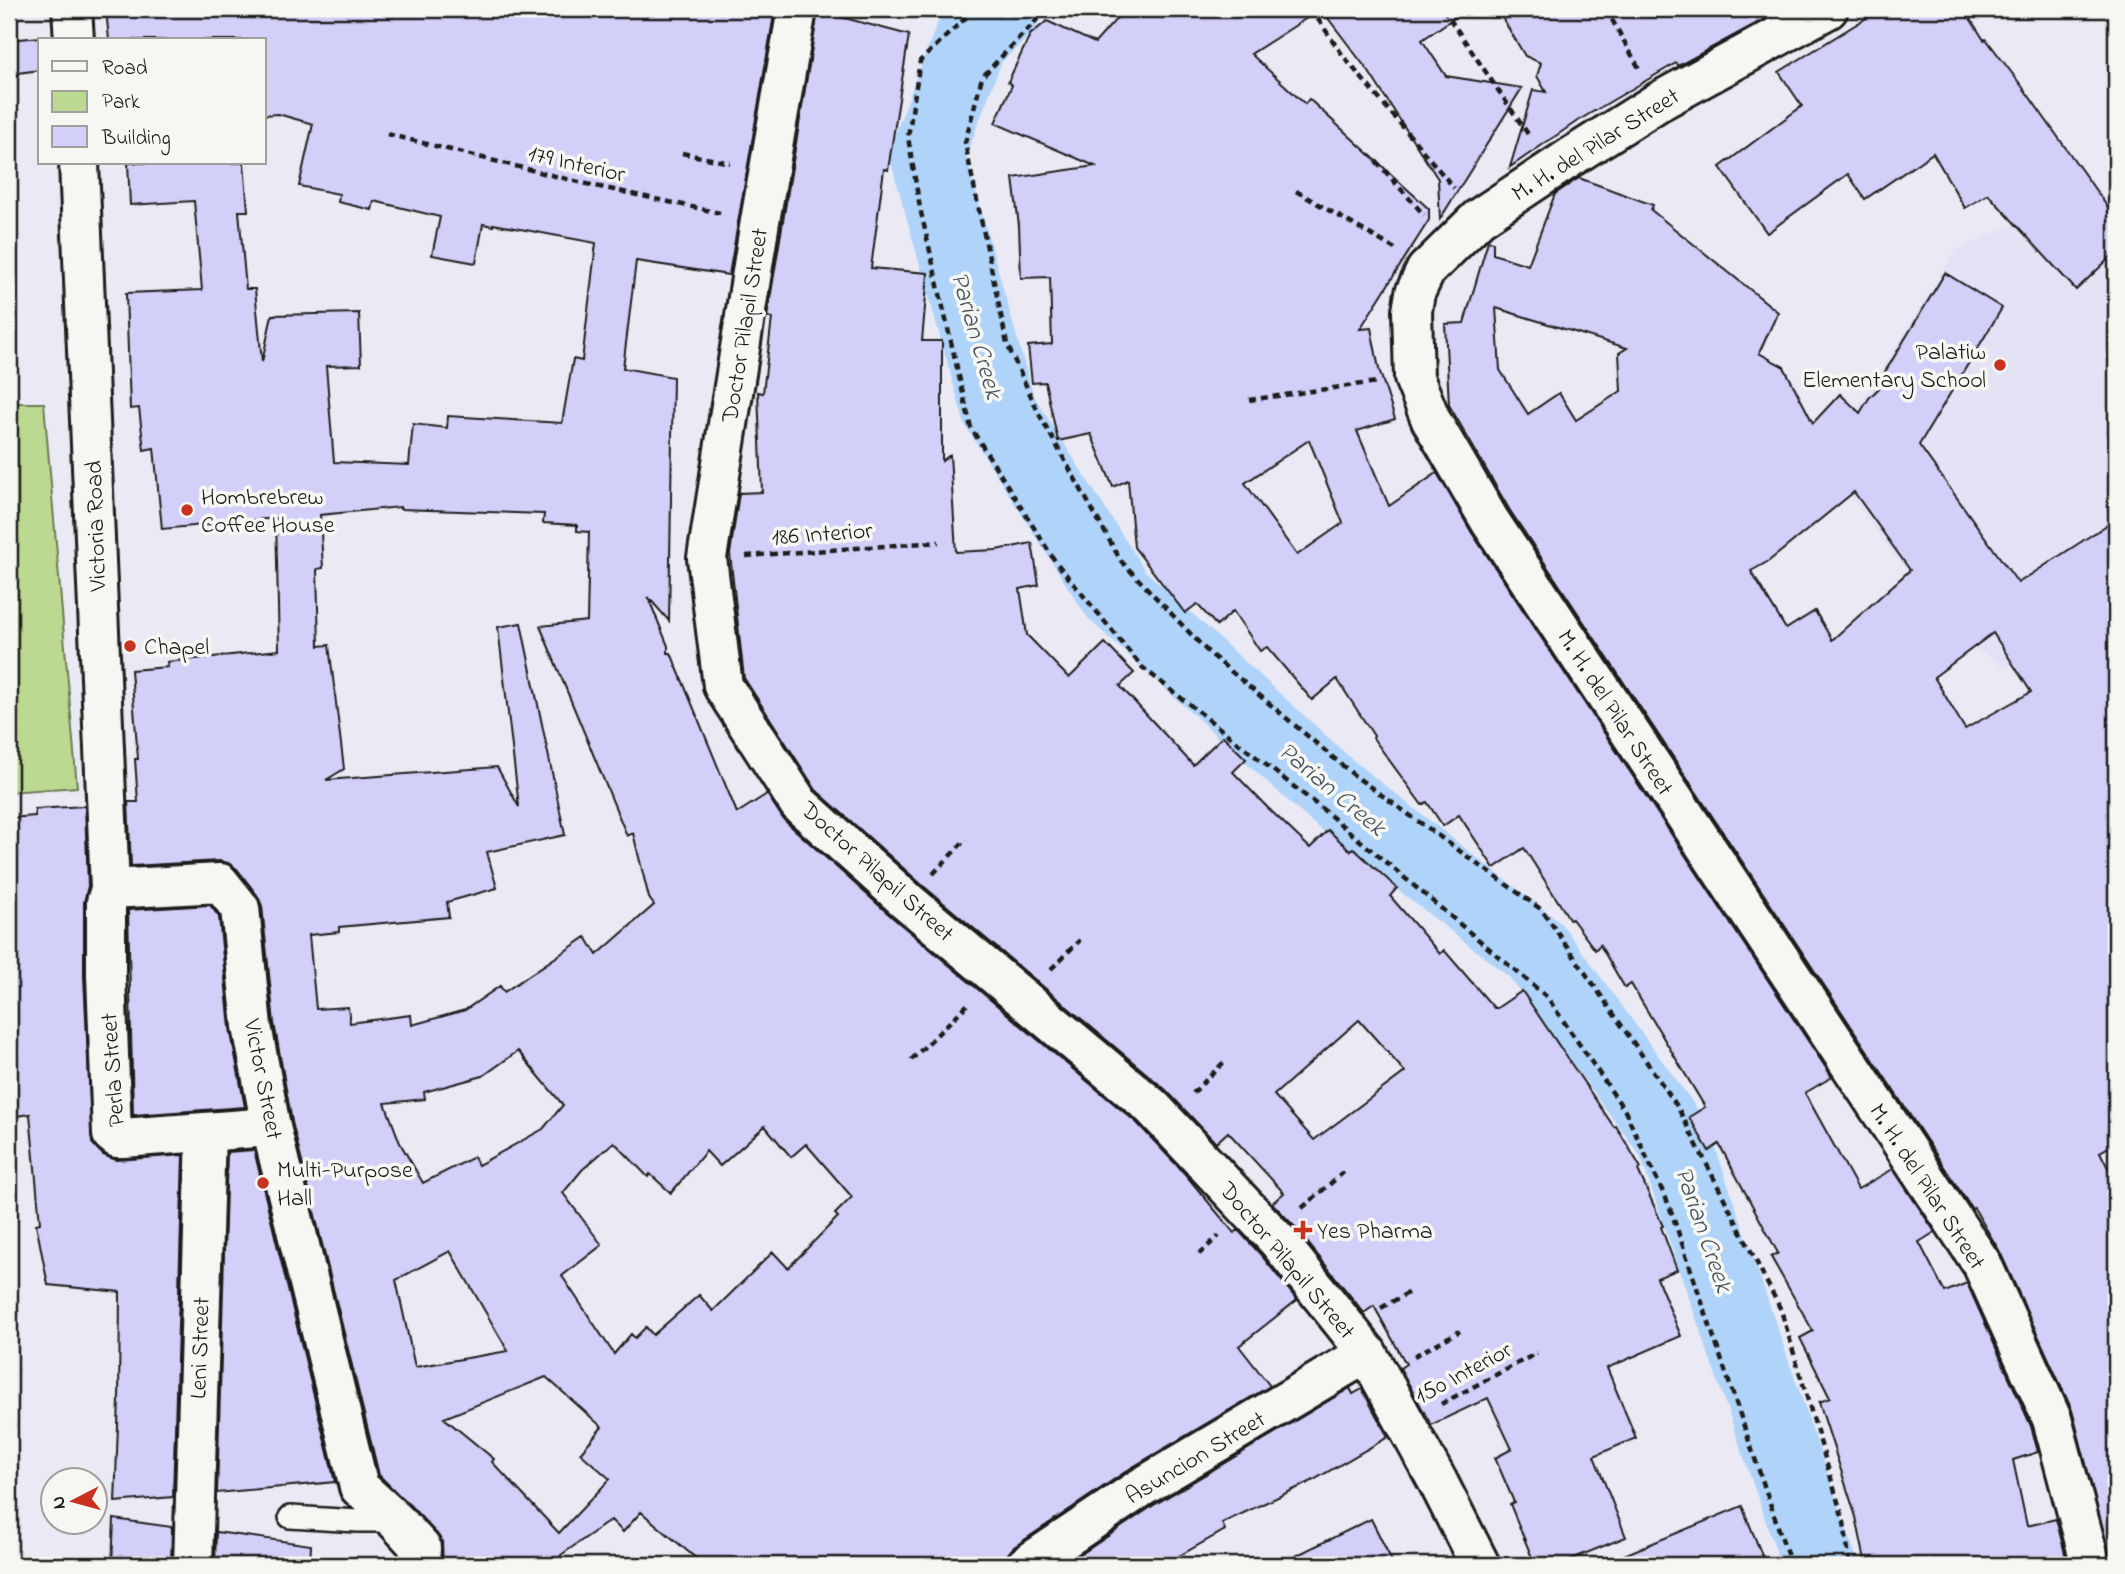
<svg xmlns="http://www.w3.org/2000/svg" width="2125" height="1574" font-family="'Indie Flower',sans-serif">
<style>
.built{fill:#e4e2f5}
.green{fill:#bcd991;stroke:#6c7a56;stroke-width:2}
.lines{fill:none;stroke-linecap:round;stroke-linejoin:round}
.river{stroke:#b0d4f9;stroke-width:74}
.building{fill:#d2cff8;stroke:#1c1c1c;stroke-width:2;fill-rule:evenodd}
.service-casing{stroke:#1c1c1c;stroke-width:26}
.minor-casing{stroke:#1c1c1c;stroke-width:44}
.tertiary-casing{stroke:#1c1c1c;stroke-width:44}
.path{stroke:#1c1c1c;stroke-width:4.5;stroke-dasharray:7 5;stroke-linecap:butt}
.service{stroke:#f6f6f2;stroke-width:21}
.minor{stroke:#f6f6f2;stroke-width:38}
.tertiary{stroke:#f6f6f2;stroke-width:38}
.poi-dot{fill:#c8321e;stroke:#f6f6f2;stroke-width:2.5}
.labels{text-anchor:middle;stroke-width:7;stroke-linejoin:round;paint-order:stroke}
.street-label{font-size:24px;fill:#1c1c1c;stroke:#f6f6f2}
.poi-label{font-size:24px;fill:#1c1c1c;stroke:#f6f6f2;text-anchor:start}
.water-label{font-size:26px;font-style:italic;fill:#48535e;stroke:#f6f6f2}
</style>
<rect width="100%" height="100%" fill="#ebeaf4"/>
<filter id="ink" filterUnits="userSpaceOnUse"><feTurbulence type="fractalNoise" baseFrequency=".0143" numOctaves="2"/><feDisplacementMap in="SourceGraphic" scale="14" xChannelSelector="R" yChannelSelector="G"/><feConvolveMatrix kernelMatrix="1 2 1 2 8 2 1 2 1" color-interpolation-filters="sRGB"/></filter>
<g filter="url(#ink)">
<path class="built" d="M2022 220 2116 270V603L2006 669 1952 632 1824 461 1956 250Z"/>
<path class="green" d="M9 403H44L77 787 9 792Z"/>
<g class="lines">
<path class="river" d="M1004 9 970 41 927 154 999 410 1116 594 1332 791 1535 950 1673 1138 1820 1565"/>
</g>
<g class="building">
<path d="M106 9H775L729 275 636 261 623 368 673 377 669 621 648 597 668 646V653H671L737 813 767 794 784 820 892 917 1137 1123 1185 1174 1234 1233 1238 1230 1261 1255 1297 1300 1239 1346 1270 1386 1131 1468 1014 1547 1007 1555 1004 1565H704L641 1512 623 1532 611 1520 561 1555 558 1565H443L442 1541 437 1534 379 1475 292 1122 274 1023 262 906 257 895 237 869 228 863 219 861 131 866 128 802H138L135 759H138L131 670 168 667 167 662 279 650 276 518 162 529 154 448 144 450 139 408 130 409 126 293 202 290 194 201 130 205 128 163H244L248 211H239L246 289H255L262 362 272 315 359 313 361 365 326 366 334 462 409 465 413 424 447 428 448 416 562 423 573 359 582 361 596 243 493 224V226L483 224 476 263 432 255 440 217 374 201 372 210 338 202 339 194 299 186 313 124 278 114 264 115V40H109ZM400 507V509L544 514 543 523 577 525V531L589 532 587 621 540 626 627 836 633 833 649 898 654 905 597 955 586 937 504 992 500 986 465 1010 412 1025 411 1015 350 1023 348 1007 316 1009 309 935 339 932V927L449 917 447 902 497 888 487 852 565 835 521 623 498 627 519 807 497 767 326 780 344 769 329 645 319 646 317 569 323 568 320 515ZM518 1051 563 1105 543 1129 478 1165 474 1157 423 1183 400 1143 385 1103 425 1099 424 1092 483 1076ZM765 1126 791 1157 806 1144 852 1197 835 1214 838 1217 788 1268 773 1252 713 1311 699 1295 653 1335 646 1327 635 1338 631 1334 614 1354 562 1276 602 1245 563 1193 582 1170 614 1142 648 1177 650 1174 671 1193 706 1151 720 1166ZM450 1251 508 1351 415 1367 396 1280ZM546 1377 602 1427 580 1453 610 1479 559 1533 492 1462 494 1459 444 1418Z"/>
<path d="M1125 9H1467L1422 40 1446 76 1522 88 1440 219 1438 179 1369 72 1321 9 1251 54 1305 104 1309 99 1429 209V220L1360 329 1371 328 1379 369 1395 419 1357 431 1389 506 1437 473 1472 533 1832 1077 1805 1093 1858 1189 1893 1169 1935 1232 1919 1242 1945 1292 1967 1283 2031 1426 2038 1452 2013 1460 2027 1526 2056 1519 2068 1565H1866L1856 1517 1819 1402 1830 1398 1800 1338 1813 1331 1771 1257 1778 1253 1719 1144 1709 1151 1689 1117 1705 1107 1631 984 1625 988 1600 945 1595 950 1572 919 1570 920 1524 848 1494 868 1459 815 1443 826 1427 802 1422 805 1373 738 1374 736 1337 679 1312 700 1267 647 1260 651 1233 611 1217 626 1197 604 1185 613 1134 547 1128 480 1113 487 1091 434 1058 441 1045 382 1032 383 1028 346 1052 344 1050 277 1021 278 1019 226 1013 178 1095 166 995 123 1012 85 1008 82 1030 35 1047 21 1095 43ZM1309 440 1343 523 1297 555 1245 483Z"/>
<path d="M1497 9H1783L1678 66 1676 63 1579 120 1510 167 1533 90 1546 92 1537 76 1541 63 1525 56Z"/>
<path d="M1881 9H1964L1984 40 1986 39 2024 89 2116 219V252L2076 290 1988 194 1965 208 1933 153 1865 199 1848 174 1767 233 1720 167 1802 106 1779 72Z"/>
<path d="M818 11 909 35 888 170 884 169 871 268 928 273 922 341H942V461L950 455 956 552 996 550 1032 543 1039 585 1020 589 1027 635 1069 678 1105 643 1134 673 1120 686 1193 765 1223 736 1246 759 1233 772 1267 807 1310 848 1328 830 1351 851 1353 848 1397 888 1390 896 1440 954 1444 950 1494 1008H1497L1522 991 1614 1127 1616 1126 1641 1168 1638 1170 1663 1226 1661 1227 1677 1270 1657 1278 1681 1336 1607 1368 1636 1438 1594 1456 1626 1537 1557 1565H1535L1510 1504 1514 1502 1495 1458 1512 1449 1488 1398 1431 1425 1400 1368 1406 1364 1374 1306 1364 1313 1295 1227 1272 1203 1284 1193 1228 1132 1216 1143 1166 1090 921 884 816 790 744 678 730 554 739 493 762 492 758 392 763 393 772 318 767 317ZM1359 1020 1405 1072 1314 1140 1274 1095Z"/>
<path d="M40 37V70L9 74V40Z"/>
<path d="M1579 178 1653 205 1651 210 1778 312 1759 353 1784 367 1813 423 1840 394 1860 413 1869 398 1879 388 1877 385 1945 273 2002 308 1919 445 2018 583 2116 519V1143L2100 1152 2116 1184V1565H2112L2072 1410 2000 1252 1974 1208 1972 1209 1509 509 1449 405 1445 324 1464 323 1488 241 1493 242V254L1528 265 1555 194ZM1496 308 1627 348 1619 353 1621 391 1576 420 1559 393 1528 414 1500 370ZM1854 492 1910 570 1832 640 1815 611 1786 629 1751 571 1769 561ZM1993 633 2031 692 1965 729 1934 677Z"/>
<path d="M85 806 88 886 84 902V976L92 1143 103 1155 117 1160 183 1155 173 1497 115 1502 119 1400 120 1292 48 1285 36 1224 40 1223 30 1114 9 1117V818L35 816V809Z"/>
<path d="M210 905 219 917 230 1028 245 1107 133 1115 128 910Z"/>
<path d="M254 1150 335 1482 217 1493 227 1152Z"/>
<path d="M1350 1388 1353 1394 1362 1389 1388 1437 1310 1482 1222 1523 1225 1530 1163 1565H1065L1154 1505Z"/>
<path d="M1742 1506 1766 1565H1600Z"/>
<path d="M114 1519 172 1527 171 1565H112Z"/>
<path d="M1371 1519 1394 1565H1277Z"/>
<path d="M216 1532 311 1545 310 1565H215Z"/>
</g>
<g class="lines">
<g class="service-casing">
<path id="service" d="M290 1517 358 1521H396"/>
</g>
<g class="minor-casing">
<g id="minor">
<path d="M72 9 74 40"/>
<path d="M79 163 110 889 106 902V975L112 1134 117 1138H123L271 1127"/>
<path d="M110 889 220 883 240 908 252 1026 271 1127 359 1487 396 1521 421 1548 420 1565"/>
<path d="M193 1565 206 1132"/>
<path d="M1026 1565 1142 1487 1367 1353"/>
</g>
</g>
<g class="tertiary-casing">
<g id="tertiary">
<path d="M797 9 760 221 707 558 723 686 799 804 907 901 1152 1107 1278 1241 1367 1353 1438 1482 1480 1565"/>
<path d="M1828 9 1658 102 1571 157 1479 218 1426 270 1415 293 1412 311 1414 378 1431 420 1490 521 1982 1264 2052 1419 2091 1565"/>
</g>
</g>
<g class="path">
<path d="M975 9 920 61 908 137 920 208 971 428 1055 561 1142 667 1326 812 1547 997 1625 1111 1669 1205 1791 1565"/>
<path d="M1047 9 982 77 965 143 1007 344 1040 416 1121 561 1208 652 1355 776 1542 910 1677 1106 1781 1310 1844 1522 1850 1565"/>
<path d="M1311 9 1344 57 1454 188"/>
<path d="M1443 9 1530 137"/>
<path d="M1606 9 1639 68"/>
<path d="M387 134 591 185 720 213"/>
<path d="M682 153 730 163"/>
<path d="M1376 161 1424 215"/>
<path d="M1296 191 1395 249"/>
<path d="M1249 400 1376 382"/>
<path d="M746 556 939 542"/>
<path d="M933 874 966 839"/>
<path d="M1051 969 1080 940"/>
<path d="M911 1060 968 1004"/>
<path d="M1193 1093 1224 1062"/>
<path d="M1302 1208 1345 1171"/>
<path d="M1199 1254 1219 1236"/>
<path d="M1381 1308 1411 1291"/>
<path d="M1414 1356 1460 1331"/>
<path d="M1441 1404 1537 1353"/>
</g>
<use href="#service" class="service"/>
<use href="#minor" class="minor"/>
<use href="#tertiary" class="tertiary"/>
</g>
</g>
<g class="poi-dot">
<circle cx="2000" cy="365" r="7"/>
<circle cx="187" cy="510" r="7"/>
<circle cx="130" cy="646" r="7"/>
<circle cx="263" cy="1183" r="7"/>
<path d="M1299.5 1219.5h7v7h7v7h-7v7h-7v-7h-7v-7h7z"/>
</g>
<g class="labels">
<g class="street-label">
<text transform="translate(1595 144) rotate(-32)" y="8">M. H. del Pilar Street</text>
<text transform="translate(577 163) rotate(13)" y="8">179 Interior</text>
<text transform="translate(744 325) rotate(-81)" y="8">Doctor Pilapil Street</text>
<text transform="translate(95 526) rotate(-92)" y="8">Victoria Road</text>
<text transform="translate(822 533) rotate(-4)" y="8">186 Interior</text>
<text transform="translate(1616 712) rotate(57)" y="8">M. H. del Pilar Street</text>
<text transform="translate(878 871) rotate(42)" y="8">Doctor Pilapil Street</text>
<text transform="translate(112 1070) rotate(-94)" y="8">Perla Street</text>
<text transform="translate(264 1079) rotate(79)" y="8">Victor Street</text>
<text transform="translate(1928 1186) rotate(57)" y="8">M. H. del Pilar Street</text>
<text transform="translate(1288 1260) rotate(50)" y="8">Doctor Pilapil Street</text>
<text transform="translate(199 1348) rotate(-88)" y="8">Leni Street</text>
<text transform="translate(1463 1372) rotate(-28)" y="8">150 Interior</text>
<text transform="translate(1195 1457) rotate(-31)" y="8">Asuncion Street</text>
</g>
<g class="poi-label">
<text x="1986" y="359" text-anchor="end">Palatiw<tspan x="1986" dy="28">Elementary School</tspan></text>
<text x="201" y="504">Hombrebrew<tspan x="201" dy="28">Coffee House</tspan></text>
<text x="144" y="654">Chapel</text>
<text x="277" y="1177">Multi-Purpose<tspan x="277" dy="28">Hall</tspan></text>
<text x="1317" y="1238">Yes Pharma</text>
</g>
<g class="water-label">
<text transform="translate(978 335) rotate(74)" y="9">Parian Creek</text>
<text transform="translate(1333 788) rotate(40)" y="9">Parian Creek</text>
<text transform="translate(1705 1229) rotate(71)" y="9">Parian Creek</text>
</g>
</g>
<rect width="2125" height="1574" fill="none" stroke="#f6f6f2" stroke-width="35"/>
<rect x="18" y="18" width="2090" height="1539" fill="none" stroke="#1c1c1c" stroke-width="2.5" filter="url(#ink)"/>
<rect x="38" y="38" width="228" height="126" fill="#f6f6f2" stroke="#9f9f9c" stroke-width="2"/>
<rect x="52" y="61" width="35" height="10" fill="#f6f6f2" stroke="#9f9f9c" stroke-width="2"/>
<text x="102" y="74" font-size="21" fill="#1c1c1c">Road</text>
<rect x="52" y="91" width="35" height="21" fill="#bcd991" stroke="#9f9f9c" stroke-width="2"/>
<text x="102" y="108" font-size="21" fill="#1c1c1c">Park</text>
<rect x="52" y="126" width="35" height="21" fill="#d2cff8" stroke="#9f9f9c" stroke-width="2"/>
<text x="102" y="144" font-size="21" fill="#1c1c1c">Building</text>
<g transform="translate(74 1501) rotate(264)"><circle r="33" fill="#f6f6f2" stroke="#9f9f9c" stroke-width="2"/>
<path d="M0-5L12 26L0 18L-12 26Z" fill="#c8321e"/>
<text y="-10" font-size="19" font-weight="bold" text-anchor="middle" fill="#1c1c1c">N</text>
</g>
</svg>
